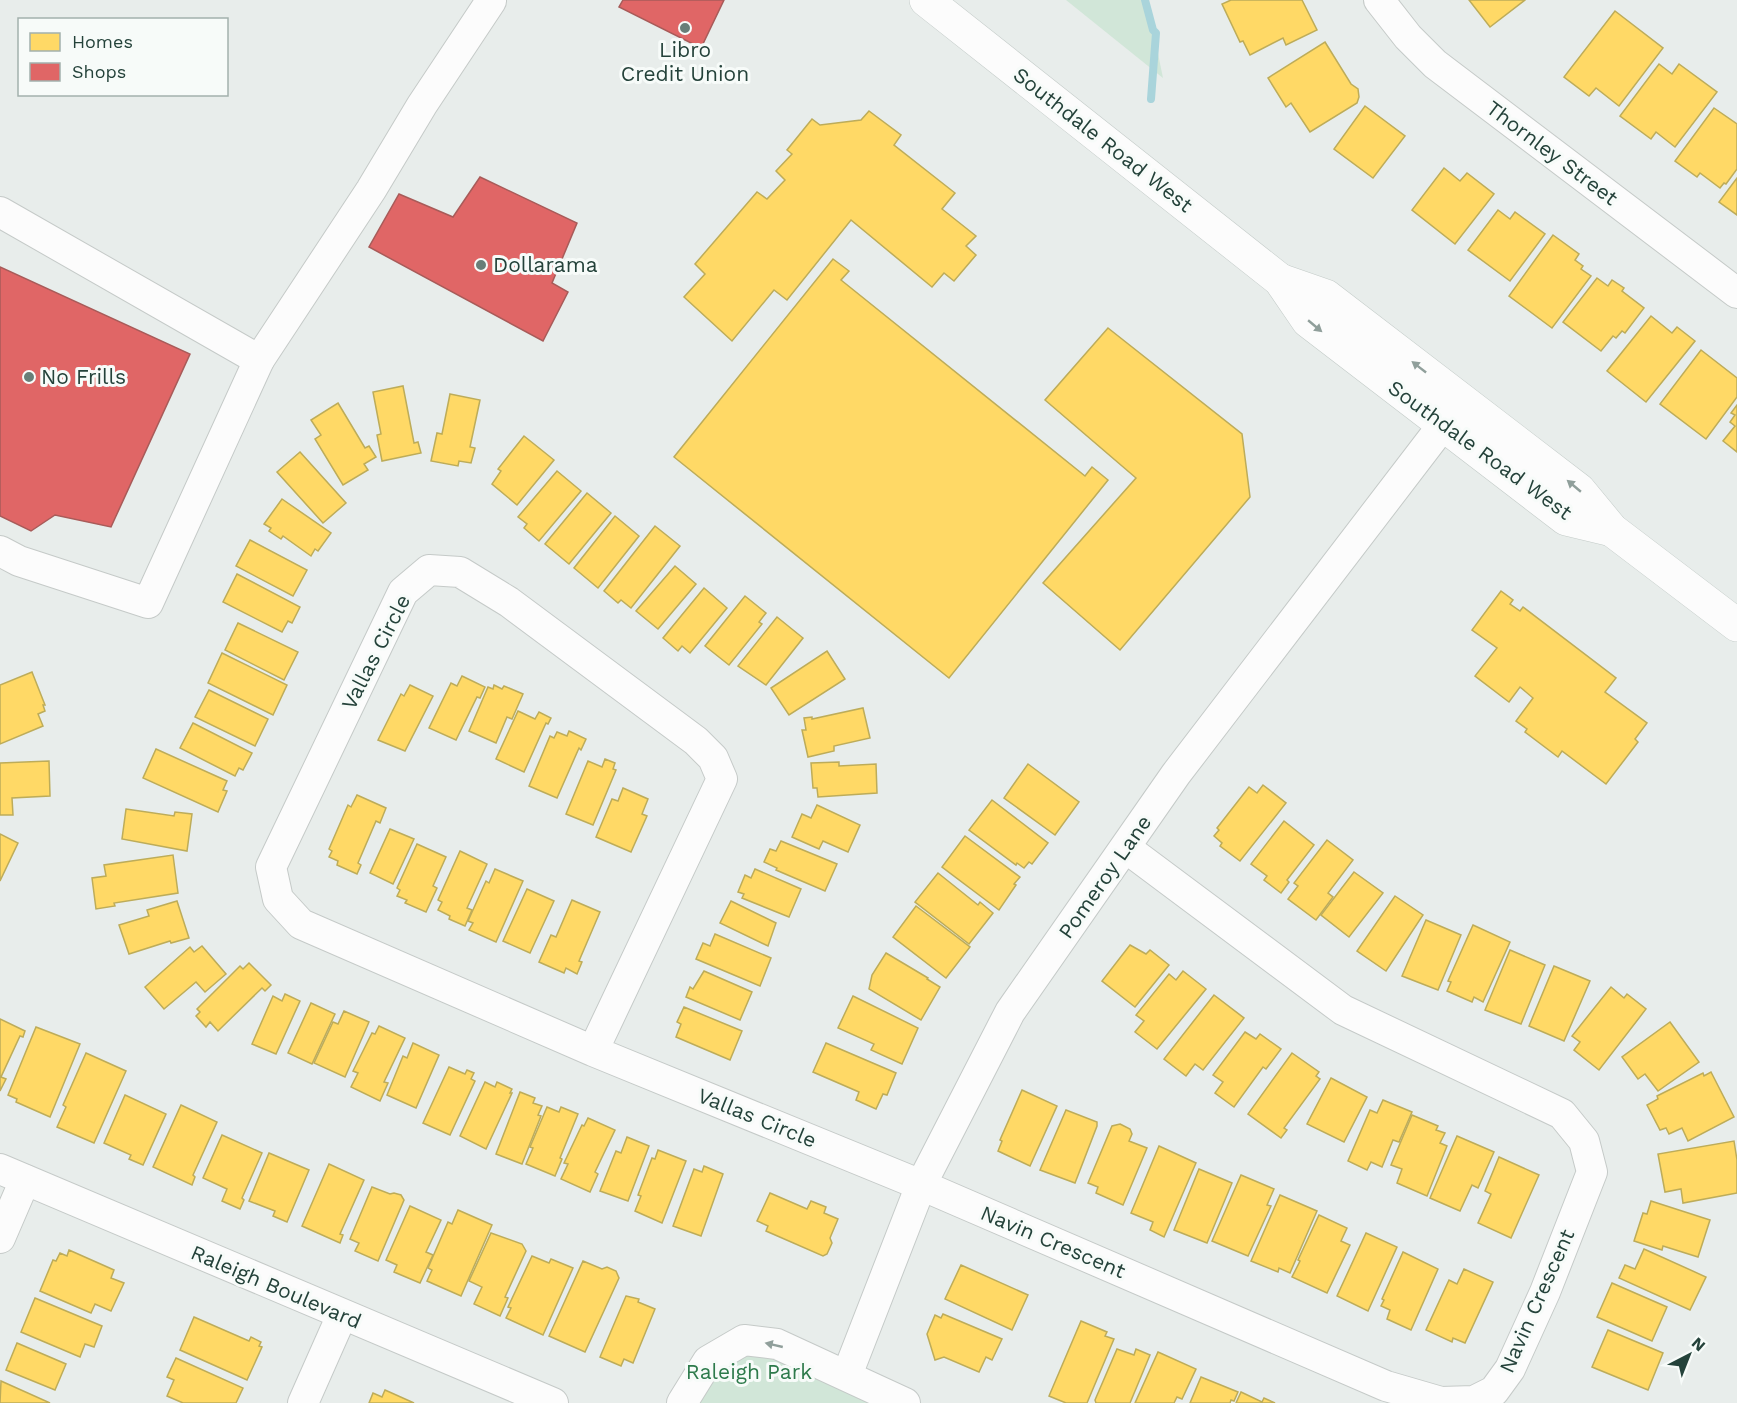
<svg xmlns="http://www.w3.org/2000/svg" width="1737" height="1403" font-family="'Work Sans',sans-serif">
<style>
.green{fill:#d1e6d8}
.homes{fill:#ffd966;stroke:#bdac59;stroke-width:1.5}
.shops{fill:#e06666;stroke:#a85b59;stroke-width:1.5}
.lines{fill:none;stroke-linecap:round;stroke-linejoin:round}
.stream{stroke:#a9d4db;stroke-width:8}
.minor-casing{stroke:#c5cac8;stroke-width:32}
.secondary-casing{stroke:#c3cbc8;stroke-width:34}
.minor{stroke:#fcfcfc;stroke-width:30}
.secondary{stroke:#fcfcfc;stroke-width:33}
.oneway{fill:#909f9b}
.poi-dot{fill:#697e78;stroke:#f7fbf9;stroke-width:2}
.labels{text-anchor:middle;stroke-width:6;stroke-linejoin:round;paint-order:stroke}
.poi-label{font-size:21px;fill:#24423a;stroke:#f7fbf9;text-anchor:start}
.street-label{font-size:21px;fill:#24423a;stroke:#f7fbf9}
.park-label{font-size:21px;fill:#2d7a4b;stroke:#f7fbf9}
</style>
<rect width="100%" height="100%" fill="#e8edeb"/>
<g class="green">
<path d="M1066 0H1147L1163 78Z"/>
<path d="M744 1340 905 1403H682Z"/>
</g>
<g class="homes">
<path d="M1231 0H1302L1317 30 1286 45 1283 38 1250 55 1243 41 1240 42 1222 4Z"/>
<path d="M1469 0H1525L1490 27Z"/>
<path d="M1615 11 1663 48 1619 106 1596 88 1589 96 1564 77Z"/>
<path d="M1325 42 1351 84 1358 89 1359 97 1357 103 1310 132 1291 103 1286 107 1268 78Z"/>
<path d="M1659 64 1672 74 1679 64 1717 92 1675 147 1656 132 1651 139 1620 116Z"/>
<path d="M1365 106 1405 136 1373 178 1334 149Z"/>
<path d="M1714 108 1737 124V169L1726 184 1724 183 1720 188 1700 173 1697 177 1675 161Z"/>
<path d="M869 111 901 135 894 145 955 193 942 209 976 236 966 246 976 255 954 281 944 273 932 287 851 220 787 300 774 290 732 341 684 297 705 274 695 264 757 192 767 199 785 180 776 171 792 154 787 150 812 119 820 125 861 120Z"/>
<path d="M1444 168 1460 181 1467 173 1494 194 1455 244 1412 210Z"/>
<path d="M1737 178V215L1719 202Z"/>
<path d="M1498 210 1510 219 1515 212 1545 234 1510 281 1468 250Z"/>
<path d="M1553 235 1579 254 1575 260 1583 266 1581 269 1591 276 1552 328 1509 296Z"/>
<path d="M833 259 849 271 841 280 1085 476 1092 467 1108 480 949 678 674 457Z"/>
<path d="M1597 278 1608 286 1612 280 1624 288 1622 291 1644 308 1625 333 1622 331 1616 338 1613 336 1601 351 1563 322Z"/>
<path d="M1651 316 1672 333 1677 327 1695 341 1646 402 1607 371Z"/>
<path d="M1108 328 1242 434 1250 497 1120 650 1043 583 1136 478 1045 400Z"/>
<path d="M1701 350 1737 378V397L1706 439 1660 404Z"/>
<path d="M403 386 414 443 418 442 421 453 382 461 377 435 381 434 373 392Z"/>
<path d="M450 394 480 400 470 447 475 448 471 463 459 461 458 466 431 461 437 433 442 434Z"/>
<path d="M338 403 365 448 369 446 376 457 364 464 368 470 343 485 315 439 321 435 311 420Z"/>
<path d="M1737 405V452L1723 441 1735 426 1730 422 1735 415 1731 413Z"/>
<path d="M524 436 554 460 517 505 492 484 501 471 498 469Z"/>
<path d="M300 452 346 503 323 523 277 472Z"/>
<path d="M557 471 581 491 539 541 524 528 527 524 518 517Z"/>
<path d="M587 493 611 513 569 564 545 544Z"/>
<path d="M282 499 331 533 318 551 315 549 311 556 283 536 281 539 269 531 271 528 264 524Z"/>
<path d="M615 516 639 536 598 588 574 568Z"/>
<path d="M655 526 680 546 631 608 621 600 618 603 604 591Z"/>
<path d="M250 540 307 570 293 596 236 566Z"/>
<path d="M675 566 696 584 658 629 636 611Z"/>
<path d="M237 574 300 607 292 623 288 621 282 632 223 602Z"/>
<path d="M704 588 727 608 690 653 682 646 678 651 663 638Z"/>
<path d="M1501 591 1513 600 1510 604 1520 611 1523 607 1616 678 1605 692 1647 723 1635 739 1638 742 1606 784 1562 751 1558 757 1525 732 1527 729 1516 721 1533 698 1520 687 1509 702 1475 676 1497 648 1472 630Z"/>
<path d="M745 596 766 613 759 622 762 624 729 665 705 646Z"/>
<path d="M777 617 803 638 766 685 738 666Z"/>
<path d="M238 623 298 652 284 680 225 650Z"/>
<path d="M827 651 845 679 789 715 771 688Z"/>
<path d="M222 653 287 685 273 715 208 683Z"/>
<path d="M32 672 45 705H43L45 711 38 714 43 726 0 744V685Z"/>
<path d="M462 676 485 687 480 698 477 697 456 740 429 728 451 683 457 686Z"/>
<path d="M410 685 433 696 405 751 378 740 401 694 404 696Z"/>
<path d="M494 685 502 689 504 686 523 694 512 719 507 717 496 743 469 731 488 687 493 689Z"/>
<path d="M209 690 268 719 255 746 195 717Z"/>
<path d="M863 708 870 738 834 746V751L808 757 802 730H806L804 718 812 717V719Z"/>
<path d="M518 711 535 719 539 712 551 718 548 724 546 723 524 772 496 759Z"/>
<path d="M193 723 252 753 243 770 239 768 235 776 180 748Z"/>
<path d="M569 731 586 739 581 750 579 748 557 798 529 786 550 736 554 738 557 732 567 736Z"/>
<path d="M156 749 227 781 223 790 227 791 218 812 143 778Z"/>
<path d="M605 759 615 763 613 769 616 770 593 825 566 814 588 761 602 767Z"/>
<path d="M49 761 50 796 12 798 13 815H0V763Z"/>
<path d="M839 762V766L876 764 877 793 818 797 817 788H813L811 763Z"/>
<path d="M1028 764 1079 802 1055 835 1004 798Z"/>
<path d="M1263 785 1286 803 1240 861 1220 846 1222 843 1214 836 1219 830 1217 828 1249 787 1257 793Z"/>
<path d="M623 788 648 799 642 814 647 816 631 852 596 837 612 799 618 801Z"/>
<path d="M357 795 386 808 380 823 376 821 358 863 361 865 357 874 337 865 338 861 329 857 332 851 329 849 348 805 351 807Z"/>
<path d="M992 800 1048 843 1032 864 1029 862 1024 868 1017 863 1016 865 969 830Z"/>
<path d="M817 805 860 825 848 852 823 841 819 849 792 837 802 814 811 818Z"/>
<path d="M126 809 174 816 175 812 192 814 187 851 122 839Z"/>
<path d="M1284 821 1314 845 1287 880 1289 882 1281 893 1264 880 1267 876 1251 864Z"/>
<path d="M390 829 414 839 393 884 370 873Z"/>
<path d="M0 834 18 843 0 881Z"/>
<path d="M965 836 1020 877 1014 884 1016 885 999 910 942 867Z"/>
<path d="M1327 840 1353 860 1328 893 1333 897 1316 920 1288 899 1298 886 1294 883Z"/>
<path d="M781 841 837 864 825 891 776 870 777 868 764 862 770 849 776 851Z"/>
<path d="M417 844 446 857 433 886 437 888 426 912 405 903 407 900 397 896 400 890 397 888Z"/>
<path d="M460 851 487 864 467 908 472 910 465 926 449 919 450 916 438 910 442 902 438 900Z"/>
<path d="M173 855 178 893 114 903 115 906 96 909 92 878 106 876 104 865Z"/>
<path d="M495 869 523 881 496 942 469 930 473 923 468 921 486 881 489 883Z"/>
<path d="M755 869 801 889 789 917 742 898 744 894 738 892 745 875 751 878Z"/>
<path d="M1354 872 1383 893 1349 937 1321 915Z"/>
<path d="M938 873 978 905 980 902 993 913 969 944 915 902Z"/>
<path d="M527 889 554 901 530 953 503 941Z"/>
<path d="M1395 896 1423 915 1386 971 1357 951Z"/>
<path d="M572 900 600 912 579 961 582 962 577 974 566 968 564 973 539 962 551 935 556 937Z"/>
<path d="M177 901 189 938 171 943 170 941 129 954 119 925 149 916 147 910Z"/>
<path d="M731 901 776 923 768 946 720 923Z"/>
<path d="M916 906 970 947 946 978 893 937Z"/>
<path d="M1426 920 1461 935 1438 990 1402 976Z"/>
<path d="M1473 925 1510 942 1483 1002 1474 997 1472 1002 1447 991 1451 982 1448 981Z"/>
<path d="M715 934 771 958 760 986 696 959 703 943 710 946Z"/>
<path d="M1130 945 1146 954 1150 950 1169 965 1135 1007 1102 981Z"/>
<path d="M202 946 226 974 205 992 196 982 164 1009 145 987 190 947 194 952Z"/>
<path d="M1510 950 1545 965 1521 1024 1485 1010Z"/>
<path d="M886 953 928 978 927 979 940 987 921 1020 869 989 872 975Z"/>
<path d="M249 963 271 985 265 991 262 988 218 1031 210 1022 206 1027 196 1016 200 1012 197 1009 240 966 243 969Z"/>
<path d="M1554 966 1590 981 1564 1041 1529 1026Z"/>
<path d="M704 971 752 992 740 1020 686 997 690 987 693 989Z"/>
<path d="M1183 971 1206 989 1157 1049 1135 1032 1144 1021 1136 1015 1169 974 1176 980Z"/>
<path d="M1611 987 1624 998 1627 994 1646 1009 1599 1070 1574 1050 1580 1042 1572 1036Z"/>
<path d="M285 994 300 1001 276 1054 252 1044 273 996 282 1001Z"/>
<path d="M1214 995 1244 1018 1203 1070 1195 1064 1186 1076 1164 1059Z"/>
<path d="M853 996 918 1028 902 1064 871 1050 874 1044 838 1028Z"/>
<path d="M311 1003 335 1014 312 1064 288 1053Z"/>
<path d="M684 1007 742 1031 730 1060 676 1037 681 1024 677 1022Z"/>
<path d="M344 1011 369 1022 345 1077 314 1063 333 1022 338 1024Z"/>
<path d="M0 1019 25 1031 23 1037 20 1036 1 1077 6 1079 0 1091Z"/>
<path d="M1670 1022 1699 1062 1658 1091 1645 1074 1638 1079 1622 1057Z"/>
<path d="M379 1026 405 1038 384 1082 388 1083 380 1101 351 1087 358 1073 353 1071 372 1033 375 1034Z"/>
<path d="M36 1027 80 1044 50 1117 16 1102 17 1099 8 1095Z"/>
<path d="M1245 1032 1256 1039 1260 1034 1281 1049 1266 1069 1263 1067 1234 1107 1215 1093 1223 1082 1213 1075Z"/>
<path d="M413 1043 439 1055 416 1108 387 1095 403 1056 407 1058Z"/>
<path d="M826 1043 896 1073 887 1095 883 1094 876 1109 856 1100 859 1092 813 1072Z"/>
<path d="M86 1053 126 1071 94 1143 57 1127 66 1107 63 1105Z"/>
<path d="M1292 1053 1319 1072 1316 1076 1320 1079 1284 1128 1287 1130 1281 1138 1248 1114Z"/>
<path d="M449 1067 465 1074 467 1070 474 1073 471 1079 475 1081 450 1135 423 1123Z"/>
<path d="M1711 1072 1734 1117 1688 1141 1682 1128 1669 1134 1666 1128 1660 1130 1647 1105 1658 1099 1657 1096 1703 1073 1704 1076Z"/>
<path d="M1331 1078 1367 1097 1344 1142 1307 1124Z"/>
<path d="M485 1082 495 1087 497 1082 512 1089 510 1093H512L486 1149 460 1136Z"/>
<path d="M1022 1090 1057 1106 1030 1166 998 1151 1002 1141 1000 1140Z"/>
<path d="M520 1092 535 1098 533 1103 542 1106 538 1115 541 1116 522 1164 496 1154Z"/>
<path d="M125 1095 166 1114 143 1165 129 1159 131 1155 104 1143Z"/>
<path d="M1383 1100 1412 1112 1399 1142 1393 1140 1382 1167 1371 1162 1367 1170 1348 1161 1370 1110 1377 1113Z"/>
<path d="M181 1105 217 1122 193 1175 195 1177 192 1185 153 1167Z"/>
<path d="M547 1107 559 1112 561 1107 578 1114 560 1158 562 1159 555 1176 526 1164 533 1148 530 1147Z"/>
<path d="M1066 1110 1097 1122V1126L1075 1183 1040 1170Z"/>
<path d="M1412 1115 1438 1126 1436 1130 1445 1133 1440 1143 1447 1146 1427 1196 1397 1183 1402 1169 1391 1165Z"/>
<path d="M588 1118 615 1130 595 1172 598 1174 590 1192 561 1179 568 1164 564 1163 582 1125 584 1126Z"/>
<path d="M1120 1124 1130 1129 1132 1134 1129 1141 1147 1148 1123 1205 1096 1193 1098 1187 1088 1183 1112 1126Z"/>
<path d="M222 1135 262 1153 242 1198 244 1200 240 1209 222 1201 227 1189 203 1178Z"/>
<path d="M1457 1136 1494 1152 1478 1188 1472 1185 1460 1211 1430 1198Z"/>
<path d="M627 1137 649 1146 628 1201 600 1191 616 1151 621 1153Z"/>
<path d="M1734 1141 1737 1160V1193L1683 1203 1681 1189 1665 1192 1658 1154Z"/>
<path d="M1159 1146 1196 1163 1164 1237 1150 1230 1153 1222 1131 1213Z"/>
<path d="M658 1150 686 1161 662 1223 635 1211 641 1196 638 1195 652 1158 655 1159Z"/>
<path d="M269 1153 309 1170 287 1222 273 1216 275 1211 249 1201Z"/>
<path d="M1499 1157 1539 1175 1511 1238 1478 1223 1491 1194 1485 1191Z"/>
<path d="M329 1164 364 1180 340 1234 343 1235 340 1243 302 1226Z"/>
<path d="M704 1166 723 1174 701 1236 673 1226 694 1169 702 1172Z"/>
<path d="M1199 1169 1232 1183 1207 1243 1174 1230Z"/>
<path d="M1241 1175 1274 1189 1267 1205 1271 1206 1248 1256 1212 1241Z"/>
<path d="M372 1187 390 1194 394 1193 401 1195 404 1200 378 1261 355 1251 359 1243 350 1239Z"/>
<path d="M770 1193 807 1209 811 1201 826 1207 824 1213 838 1219 830 1238 832 1243 827 1254 823 1256 766 1231 768 1226 757 1221Z"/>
<path d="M1280 1195 1317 1211 1290 1273 1279 1268 1278 1272 1251 1261Z"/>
<path d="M1651 1201 1710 1220 1698 1257 1663 1246 1662 1250 1634 1241 1643 1213 1647 1214Z"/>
<path d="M410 1206 441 1220 426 1252 433 1255 420 1283 394 1272 397 1265 386 1260Z"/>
<path d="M458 1210 492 1225 461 1296 427 1281 432 1270 428 1268 448 1222 452 1224Z"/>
<path d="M1319 1215 1347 1228 1341 1241 1350 1245 1327 1293 1292 1277 1300 1261 1298 1260Z"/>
<path d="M491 1233 522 1244 526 1251 505 1297 508 1298 500 1316 474 1304 482 1287 469 1281Z"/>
<path d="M1366 1233 1397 1247 1368 1311 1337 1296Z"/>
<path d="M1644 1249 1706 1277 1690 1310 1619 1278 1625 1265 1635 1269Z"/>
<path d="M69 1250 114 1270 111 1278 124 1283 111 1311 95 1304 91 1313 40 1291 53 1260 56 1261 60 1253 67 1256Z"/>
<path d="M1403 1252 1438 1269 1411 1330 1387 1319 1390 1310 1381 1306 1384 1300 1382 1299Z"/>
<path d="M532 1256 549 1263 551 1259 573 1268 543 1335 506 1318 511 1308 508 1307Z"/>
<path d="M583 1261 602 1269 607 1267 616 1271 619 1278 585 1352 549 1336Z"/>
<path d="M961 1265 1028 1295 1012 1330 945 1299Z"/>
<path d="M1464 1269 1493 1282 1465 1343 1453 1338 1452 1342 1426 1330 1449 1280 1457 1284Z"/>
<path d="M1612 1283 1667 1307 1652 1341 1597 1317Z"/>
<path d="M626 1296 639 1299 638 1302 655 1309 633 1363 624 1359 621 1366 600 1357Z"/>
<path d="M35 1298 102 1326 94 1347 85 1344 80 1357 21 1332Z"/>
<path d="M943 1314 1002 1339 992 1360 986 1357 979 1372 944 1357 935 1360 927 1334 935 1315 941 1318Z"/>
<path d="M194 1317 249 1341 251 1337 261 1342 259 1346 262 1347 247 1380 180 1350Z"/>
<path d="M1081 1321 1107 1332 1105 1336 1114 1339 1087 1403H1066L1049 1396Z"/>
<path d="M1608 1330 1663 1353 1648 1390 1592 1367Z"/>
<path d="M17 1343 66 1364 55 1390 6 1370Z"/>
<path d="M1117 1349 1134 1355 1136 1349 1150 1355 1130 1403H1096L1095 1400Z"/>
<path d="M1158 1352 1196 1369 1182 1399 1177 1397 1174 1403H1135Z"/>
<path d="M176 1358 243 1388 236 1403H183L167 1396 174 1380 167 1377Z"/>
<path d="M1201 1377 1238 1392 1234 1401 1231 1400 1230 1403H1190Z"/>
<path d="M1 1381 50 1403H0Z"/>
<path d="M385 1390 414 1403H369L373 1393 382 1397Z"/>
<path d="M1241 1392 1262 1402 1264 1398 1275 1403H1236Z"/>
</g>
<g class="shops">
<path d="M623 0H724L701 48 619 7Z"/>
<path d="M480 177 577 223 552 283 568 292 543 341 369 247 399 194 453 217Z"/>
<path d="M0 267 190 354 111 527 55 515 31 531 0 516Z"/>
</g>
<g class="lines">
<path class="stream" d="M1145 0 1153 30 1156 33 1151 99"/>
<g class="minor-casing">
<g id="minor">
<path d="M1379 0 1408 37 1435 64 1737 293"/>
<path d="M0 212 259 360 371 190 422 105 491 1"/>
<path d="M0 551 19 561 148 603 259 360"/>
<path d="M593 1051 722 779 713 758 696 741 509 602 460 572 429 570 403 592 271 867 278 899 301 924 593 1051 921 1185 1386 1386 1441 1402 1474 1401 1494 1391 1510 1369 1545 1292 1592 1172 1584 1141 1562 1114 1343 1010 1126 848"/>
<path d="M0 1169 553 1403"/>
<path d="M0 1238 25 1180"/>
<path d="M847 1375 921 1185 1010 1012 1176 774 1443 425"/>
<path d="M303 1403 342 1315"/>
<path d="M682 1403 708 1361 744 1340 777 1344 905 1403"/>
</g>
</g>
<g class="secondary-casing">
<g id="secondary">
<path d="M926 0 1280 280 1308 321 1566 519 1612 530"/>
<path d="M1280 280 1326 296 1579 490 1612 530 1737 625"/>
</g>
</g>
<use href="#minor" class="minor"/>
<use href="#secondary" class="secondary"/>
</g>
<defs><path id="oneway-solid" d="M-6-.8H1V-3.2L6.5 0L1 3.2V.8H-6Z" transform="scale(1.5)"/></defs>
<g class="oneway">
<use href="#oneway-solid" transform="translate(1315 326) rotate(40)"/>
<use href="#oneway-solid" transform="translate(1419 367) rotate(-142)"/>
<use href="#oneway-solid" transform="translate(1574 486) rotate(-140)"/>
<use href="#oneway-solid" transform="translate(774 1345) rotate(-167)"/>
</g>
<g class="poi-dot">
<circle cx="685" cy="28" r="6"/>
<circle cx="481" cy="265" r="6"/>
<circle cx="29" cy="377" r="6"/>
</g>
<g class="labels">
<g class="poi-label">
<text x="685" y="57" text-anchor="middle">Libro<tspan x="685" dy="24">Credit Union</tspan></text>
<text x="493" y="272">Dollarama</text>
<text x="41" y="384">No Frills</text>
</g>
<g class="street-label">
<text transform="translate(1103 140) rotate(38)" y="7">Southdale Road West</text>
<text transform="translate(1552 153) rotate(37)" y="7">Thornley Street</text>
<text transform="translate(1480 450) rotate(36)" y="7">Southdale Road West</text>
<text transform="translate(376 652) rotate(-63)" y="7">Vallas Circle</text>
<text transform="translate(1105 877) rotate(-55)" y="7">Pomeroy Lane</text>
<text transform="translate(757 1118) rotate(22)" y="7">Vallas Circle</text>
<text transform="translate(1053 1242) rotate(23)" y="7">Navin Crescent</text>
<text transform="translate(276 1287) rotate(23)" y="7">Raleigh Boulevard</text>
<text transform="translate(1537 1301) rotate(-66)" y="7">Navin Crescent</text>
</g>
<g class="park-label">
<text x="749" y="1379">Raleigh Park</text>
</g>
</g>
<rect x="18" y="18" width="210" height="78" fill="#f7fbf9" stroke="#a3b1ad" stroke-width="1.5"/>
<rect x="30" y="33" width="30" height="18" fill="#ffd966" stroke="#a3b1ad" stroke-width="1.5"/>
<text x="72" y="48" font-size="18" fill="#24423a">Homes</text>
<rect x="30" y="63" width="30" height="18" fill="#e06666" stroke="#a3b1ad" stroke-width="1.5"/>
<text x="72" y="78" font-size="18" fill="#24423a">Shops</text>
<g transform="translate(1689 1355) rotate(42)" stroke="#f7fbf9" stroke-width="4.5" paint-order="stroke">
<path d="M0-4.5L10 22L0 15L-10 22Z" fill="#24423a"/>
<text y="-9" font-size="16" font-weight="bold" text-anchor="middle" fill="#24423a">N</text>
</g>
</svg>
